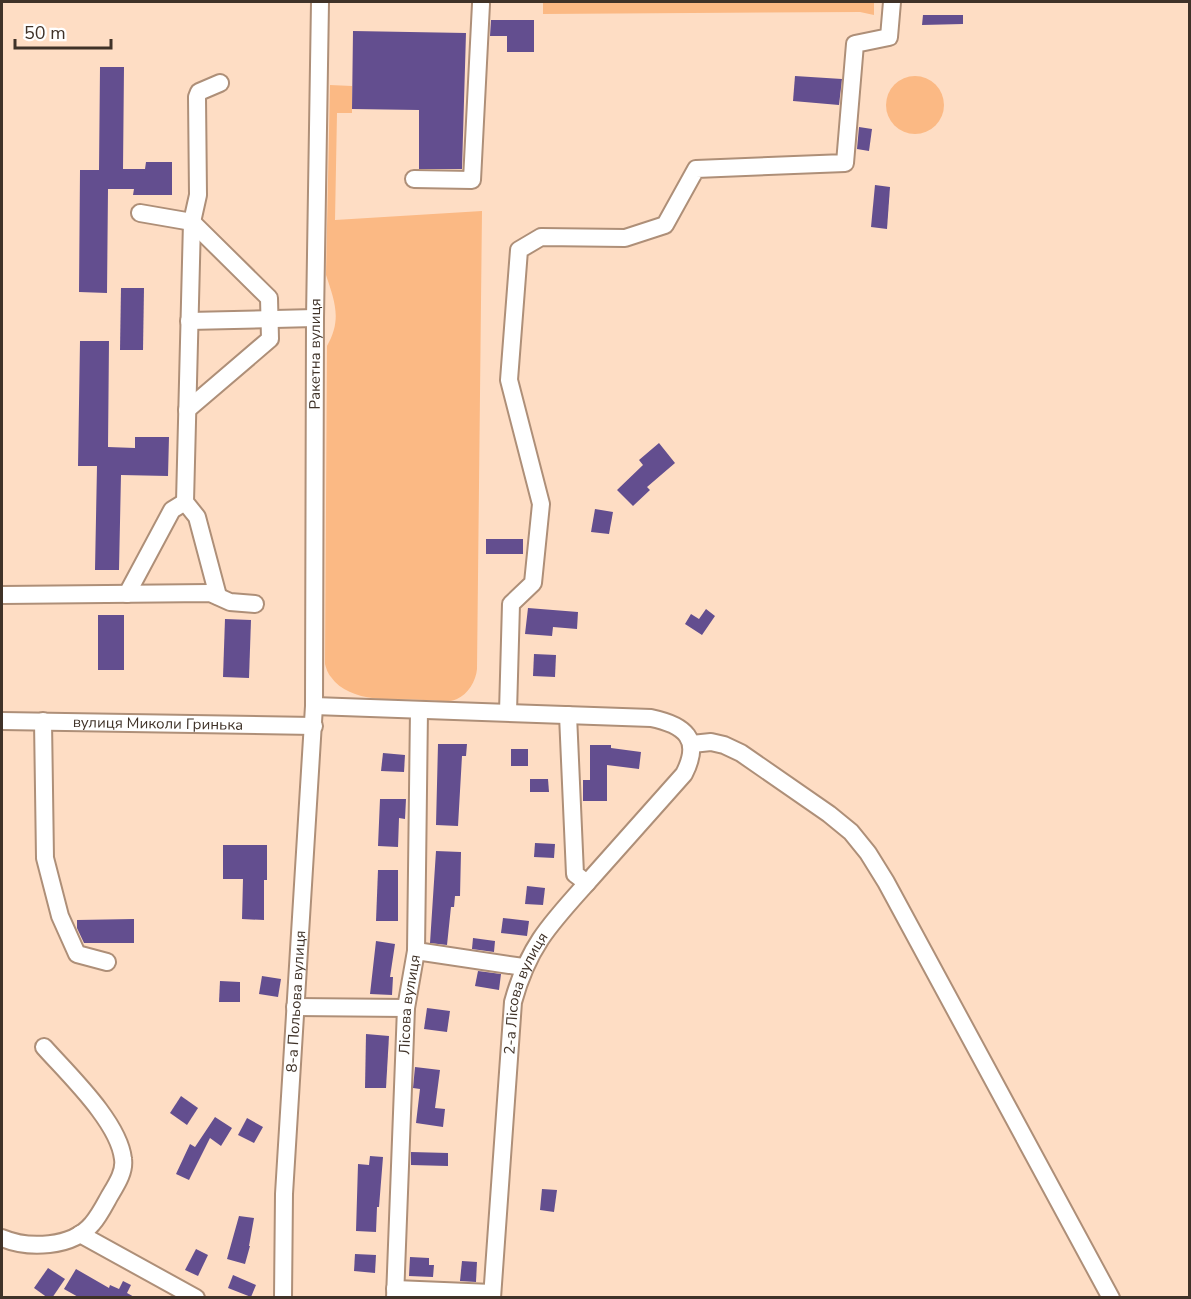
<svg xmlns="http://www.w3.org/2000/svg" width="1191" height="1299" font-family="'Nunito Sans',sans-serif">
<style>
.green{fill:#fbb984}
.building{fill:#634e8f}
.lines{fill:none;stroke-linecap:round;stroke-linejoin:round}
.minor-casing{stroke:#ae8f78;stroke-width:20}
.minor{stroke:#fff;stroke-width:16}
.labels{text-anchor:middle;stroke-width:6;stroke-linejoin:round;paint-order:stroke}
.street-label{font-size:15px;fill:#3f3228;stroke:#fff}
</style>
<rect width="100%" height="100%" fill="#feddc4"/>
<g class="green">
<path d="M543 2H874V15L860 12 543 14Z"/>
<circle cx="915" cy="105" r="29"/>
<path d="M330 85 352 86V113H337L335 220 482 211 477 669C476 681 468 694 457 699 449 703 433 700 424 700 395 699 350 704 331 677 328 674 326 668 325 664L327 346C342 320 335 302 326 275Z"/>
</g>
<g class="building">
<path d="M923 15H963V24L922 25Z"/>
<path d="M491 20H534V52H507V36H490Z"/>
<path d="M353 31 466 33 462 169H419V110L352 109Z"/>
<path d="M100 67H124L123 169H145L146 162H172V195H133L134 189H108L107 293 79 292 80 170H99Z"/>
<path d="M795 76 842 79 839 105 793 101Z"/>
<path d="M859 127 872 129 869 151 857 149Z"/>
<path d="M875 185 890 187 887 229 871 227Z"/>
<path d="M121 288H144L143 350H120Z"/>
<path d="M80 341H109L108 447 135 448V437H169L168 476 121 475 119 570H95L97 466H78Z"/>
<path d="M659 443 675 463 647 487 650 490 633 506 617 490 643 465 639 460Z"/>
<path d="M595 509 613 512 609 534 591 532Z"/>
<rect x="486" y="539" width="37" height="15"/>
<path d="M528 608 578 612 577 629 553 627 552 636 525 634Z"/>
<path d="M706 609 715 616 702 635 685 624 691 614 699 619Z"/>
<rect x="98" y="615" width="26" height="55"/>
<path d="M225 619 251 620 249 678 223 677Z"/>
<path d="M534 654 556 655 555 677 533 676Z"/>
<path d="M438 744H467L466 756H462L458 826 436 825Z"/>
<path d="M590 745H611V748L641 752 639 769 607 765V801H583V780H590Z"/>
<rect x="511" y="749" width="17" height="17"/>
<path d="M383 753 405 755 404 772 381 771Z"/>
<path d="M530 779H548L549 792H530Z"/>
<path d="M380 799H406L405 819 399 818 398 847 378 846Z"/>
<path d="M535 843 555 844 554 858 534 857Z"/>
<path d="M223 845H267V880H264V920L242 919 243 879H223Z"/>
<path d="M436 851 461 852 460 896H455L454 907H451L447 945 430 943Z"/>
<path d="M378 870H398V921H376Z"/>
<path d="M527 886 545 888 543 905 525 904Z"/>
<path d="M503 918 529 921 527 936 501 933Z"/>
<path d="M134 919V943H84L77 928V920Z"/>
<path d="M473 938 495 941 494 952 472 949Z"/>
<path d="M376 941 395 944 390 977H393L392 995 370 994Z"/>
<path d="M478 971 501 974 499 990 475 986Z"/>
<path d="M262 976 281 979 278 997 259 994Z"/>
<path d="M220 981 240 982V1002H219Z"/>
<path d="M427 1008 450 1011 447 1032 424 1029Z"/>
<path d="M366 1034 389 1036 386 1088H365Z"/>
<path d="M415 1067 440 1070 435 1108 445 1109 443 1127 416 1123 420 1089 413 1088Z"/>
<path d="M181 1096 198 1108 187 1125 170 1113Z"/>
<path d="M215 1117 232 1128 221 1146 210 1138 189 1180 176 1174 190 1144 195 1147Z"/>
<path d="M247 1118 263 1127 254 1143 238 1135Z"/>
<path d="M411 1152 448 1153V1166L411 1165Z"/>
<path d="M370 1156 383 1157 379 1207H377L376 1232 356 1231 358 1164 369 1165Z"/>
<path d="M542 1189 557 1190 554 1212 540 1210Z"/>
<path d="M239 1216 254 1218 249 1246H250L245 1264 227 1259Z"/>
<path d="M196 1249 208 1255 198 1276 185 1270Z"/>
<path d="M355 1254 376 1255 375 1273 354 1271Z"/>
<path d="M410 1257 429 1258V1265H434L433 1277 409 1276Z"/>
<path d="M462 1261 477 1262 476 1282 460 1281Z"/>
<path d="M48 1268 65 1279 52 1298H48L34 1288Z"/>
<path d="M76 1269 109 1288 110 1285 119 1289 123 1281 131 1285 127 1293 136 1298H80L64 1289Z"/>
<path d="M233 1275 256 1285 251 1297 228 1288Z"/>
</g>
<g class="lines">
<g class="minor-casing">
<g id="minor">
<path d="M414 179 472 180 481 4"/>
<path d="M140 213 192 222 269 298 270 339 187 410"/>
<path d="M189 321 315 318"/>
<path d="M127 594 172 510 185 502"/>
<path d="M2 595 210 593 230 602 255 604"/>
<path d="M218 596 197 517 185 502 192 222 198 195 197 97 199 92 220 83"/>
<path d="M314 706 651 718C685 725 702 739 684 774L587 883"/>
<path d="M508 712 511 604 533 583 541 504 509 380 519 250 541 237 625 238 665 225 696 169 845 163 855 44 889 37 892 2"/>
<path id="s1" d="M2 721 314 726"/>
<path d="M43 721 45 858 60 916 77 954 107 962"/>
<path d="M692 744 711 742 724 745 741 753 829 814 851 832 868 853 886 882 1111 1298"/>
<path d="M416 951 523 967"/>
<path d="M295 1007 406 1008"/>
<path d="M80 1234 196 1298"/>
<path d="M2 1238C28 1249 72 1248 92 1224 99 1216 104 1206 109 1197 116 1185 125 1172 123 1159 119 1122 68 1074 44 1047"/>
<path d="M395 1289 492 1293"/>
<path id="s2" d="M283 1298 284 1194 314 706 315 318 320 2"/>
<path id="s3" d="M395 1298 406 1008 416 951 419 710"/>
<path id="s4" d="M492 1298 513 1002C528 947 550 924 587 883L575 874 568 715"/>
</g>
</g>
<use href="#minor" class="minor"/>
</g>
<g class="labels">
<g class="street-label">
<text dy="5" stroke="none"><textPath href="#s2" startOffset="945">Ракетна вулиця</textPath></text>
<text dy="5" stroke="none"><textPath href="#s1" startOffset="156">вулиця Миколи Гринька</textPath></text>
<text dy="5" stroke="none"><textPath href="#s4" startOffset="308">2-а Лісова вулиця</textPath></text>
<text dy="5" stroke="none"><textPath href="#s2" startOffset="297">8-а Польова вулиця</textPath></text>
<text dy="5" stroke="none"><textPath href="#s3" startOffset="294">Лісова вулиця</textPath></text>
</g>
</g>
<rect width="1191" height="1299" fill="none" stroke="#3f3228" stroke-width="6"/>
<path d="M15 39v9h96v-9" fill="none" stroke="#3f3228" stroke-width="3"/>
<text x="24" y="39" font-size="18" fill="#3f3228" stroke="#ffffff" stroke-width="4.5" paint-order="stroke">50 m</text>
</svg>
